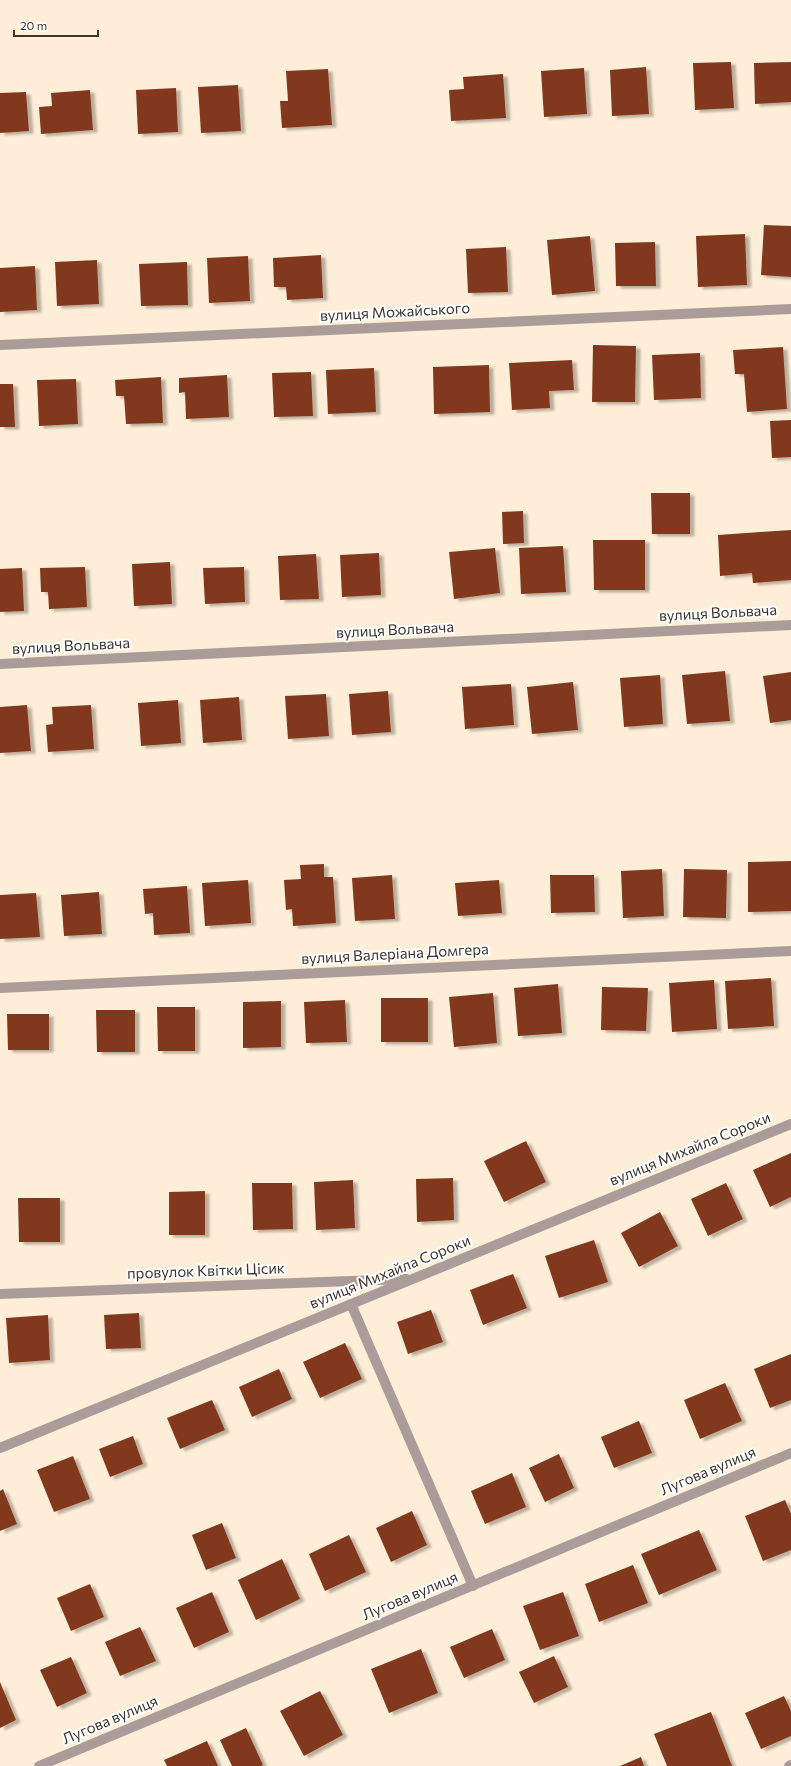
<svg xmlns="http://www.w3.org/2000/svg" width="791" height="1766" font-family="Commissioner,sans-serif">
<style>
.building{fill:#82381e;filter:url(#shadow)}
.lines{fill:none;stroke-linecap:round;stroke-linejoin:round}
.minor{stroke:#a99c99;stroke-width:10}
.labels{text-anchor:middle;stroke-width:4;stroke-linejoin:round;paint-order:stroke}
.street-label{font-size:15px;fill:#3c362d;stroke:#fff}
</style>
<defs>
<filter id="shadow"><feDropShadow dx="4.5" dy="2.5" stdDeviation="1" flood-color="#0004"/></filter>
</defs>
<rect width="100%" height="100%" fill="#feeed8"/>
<g class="building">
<path d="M731 62 734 108 695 110 693 63Z"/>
<path d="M791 62V102L755 104 754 63Z"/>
<path d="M646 67 649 114 612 116 610 70Z"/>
<path d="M584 68 587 114 544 117 541 71Z"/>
<path d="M328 69 332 125 282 128 280 101H288L286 71Z"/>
<path d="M503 74 506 118 451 121 449 90 464 89 463 77Z"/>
<path d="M238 85 241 131 201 133 198 87Z"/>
<path d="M176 88 178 132 138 134 136 90Z"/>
<path d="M90 90 93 130 41 134 39 107 52 106 51 93Z"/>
<path d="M26 92 29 131 0 133V93Z"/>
<path d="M764 225 791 226V277L761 275Z"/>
<path d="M745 234 747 285 698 287 696 236Z"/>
<path d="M590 236 595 291 552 295 547 240Z"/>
<path d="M655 242 656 286H616L615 243Z"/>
<path d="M506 247 508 292 468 293 466 249Z"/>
<path d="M321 255 323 298 287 300 286 287H274L273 258Z"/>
<path d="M248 256 250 301 209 303 207 258Z"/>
<path d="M97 260 99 304 57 306 55 262Z"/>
<path d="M187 262 188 305 141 306 139 264Z"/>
<path d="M35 266 37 310 0 312V268Z"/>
<path d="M593 345 636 346 635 402H592Z"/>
<path d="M783 347 787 409 747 412 744 374H735L733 350Z"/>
<path d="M700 353 701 398 654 400 652 355Z"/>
<path d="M572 360 574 390 549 391 550 408 512 410 509 363Z"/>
<path d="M489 365 490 412 434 414 433 367Z"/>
<path d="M374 368 376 412 328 414 326 370Z"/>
<path d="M311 372 313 416 274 417 272 373Z"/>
<path d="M227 375 229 417 186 419 185 392 179 393V378Z"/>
<path d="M161 377 163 423 126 424 124 396H116L115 380Z"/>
<path d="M76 379 78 424 39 426 37 380Z"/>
<path d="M0 384H13L15 427H0Z"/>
<path d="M791 420V457L772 458 770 421Z"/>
<path d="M651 493H690V534H652Z"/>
<path d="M523 511 524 543 503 544 502 512Z"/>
<path d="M791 530V580L753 583 752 573 720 576 718 535Z"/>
<path d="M593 540H645V590H594Z"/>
<path d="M563 546 566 592 521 594 519 548Z"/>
<path d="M495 548 500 593 454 599 449 552Z"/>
<path d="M379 553 381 595 342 597 340 555Z"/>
<path d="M316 554 319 599 280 600 278 556Z"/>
<path d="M170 562 172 604 134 606 132 564Z"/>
<path d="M85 567 87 607 49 609 48 592H41L40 568Z"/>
<path d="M244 567 245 602 205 604 203 568Z"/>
<path d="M22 568 24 611 0 612V569Z"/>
<path d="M725 671 730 721 687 724 682 675Z"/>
<path d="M791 672V720L770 723 763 676Z"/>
<path d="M660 675 663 724 624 727 620 678Z"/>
<path d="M573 682 578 730 532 734 527 687Z"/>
<path d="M511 684 514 725 465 729 462 687Z"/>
<path d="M388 691 391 732 352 735 349 694Z"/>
<path d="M326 694 329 736 288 739 285 696Z"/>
<path d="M239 697 242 740 203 743 200 700Z"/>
<path d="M178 700 181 743 141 746 138 703Z"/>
<path d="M27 705 31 751 0 753V707Z"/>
<path d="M91 705 94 749 48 752 46 725 53 724 52 707Z"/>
<path d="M791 861V911L748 912V862Z"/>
<path d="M324 864V877H333L336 923 293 926 292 909 286 910 284 880 301 879 300 865Z"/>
<path d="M662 869 664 916 623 918 621 871Z"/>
<path d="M684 869 727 870 726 918 683 917Z"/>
<path d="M392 875 395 919 355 921 352 878Z"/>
<path d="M550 875H594L595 912 551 913Z"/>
<path d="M248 880 251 923 205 926 202 883Z"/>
<path d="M499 880 502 913 458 916 455 883Z"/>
<path d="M187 886 190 933 154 935 153 913 145 914 143 889Z"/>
<path d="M99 892 102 934 64 936 61 895Z"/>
<path d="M36 893 40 937 0 939V895Z"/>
<path d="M771 978 774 1026 728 1029 725 981Z"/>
<path d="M714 980 717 1029 672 1032 669 983Z"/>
<path d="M558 984 562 1033 518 1036 514 988Z"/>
<path d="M602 987 648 988 646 1031 601 1030Z"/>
<path d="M493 993 497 1043 454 1047 449 997Z"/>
<rect x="381" y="998" width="47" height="44"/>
<path d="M345 1000 347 1042 306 1043 304 1002Z"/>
<path d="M281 1001V1047L243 1048V1002Z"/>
<path d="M157 1007H195V1051H158Z"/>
<path d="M96 1010H135V1052H97Z"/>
<path d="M7 1014H49V1050H8Z"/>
<path d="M526 1141 546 1182 504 1202 484 1161Z"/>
<path d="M791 1153V1197L770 1207 753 1170Z"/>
<path d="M453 1178 454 1220 417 1222 416 1179Z"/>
<path d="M353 1180 355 1228 316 1230 314 1182Z"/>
<path d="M252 1183H292L293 1229 253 1230Z"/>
<path d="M726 1183 743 1219 708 1236 691 1199Z"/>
<path d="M205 1191V1235H169V1192Z"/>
<path d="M18 1198H60V1242H19Z"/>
<path d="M660 1212 678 1246 639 1267 621 1233Z"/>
<path d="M594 1240 608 1282 559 1298 545 1256Z"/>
<path d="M513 1274 527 1308 483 1325 470 1290Z"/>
<path d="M431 1310 443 1342 408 1354 397 1322Z"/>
<path d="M139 1313 141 1348 106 1349 104 1315Z"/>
<path d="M48 1315 50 1360 9 1363 6 1318Z"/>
<path d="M345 1343 362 1379 320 1398 303 1362Z"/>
<path d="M791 1354V1400L770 1408 754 1369Z"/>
<path d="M279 1369 292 1399 252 1417 239 1387Z"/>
<path d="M725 1383 742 1421 700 1439 684 1400Z"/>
<path d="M212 1400 225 1430 180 1449 167 1418Z"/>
<path d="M639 1421 652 1453 614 1468 601 1437Z"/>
<path d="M133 1436 143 1464 110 1477 99 1449Z"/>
<path d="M559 1454 574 1488 545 1502 529 1468Z"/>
<path d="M73 1456 90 1499 54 1512 37 1470Z"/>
<path d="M512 1473 526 1507 485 1524 471 1491Z"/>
<path d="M3 1489 17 1524 0 1531V1491Z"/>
<path d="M785 1500 791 1514V1550L763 1561 745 1516Z"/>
<path d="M412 1511 427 1545 391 1562 376 1528Z"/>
<path d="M222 1523 236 1558 206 1570 192 1535Z"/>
<path d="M699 1530 717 1570 659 1595 641 1554Z"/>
<path d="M349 1535 366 1572 325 1591 309 1554Z"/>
<path d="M282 1559 300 1599 256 1620 238 1580Z"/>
<path d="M633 1565 648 1603 599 1622 585 1584Z"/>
<path d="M90 1584 104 1617 71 1631 57 1598Z"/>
<path d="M212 1592 229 1632 194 1648 176 1608Z"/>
<path d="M563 1592 579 1636 540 1650 523 1606Z"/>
<path d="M140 1627 156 1661 120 1676 105 1642Z"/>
<path d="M492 1629 505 1660 464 1678 450 1647Z"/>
<path d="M421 1649 438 1693 389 1713 371 1669Z"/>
<path d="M554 1656 568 1687 534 1703 519 1672Z"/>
<path d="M71 1657 87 1693 57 1707 40 1670Z"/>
<path d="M0 1682 16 1720 0 1728Z"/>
<path d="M320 1691 343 1735 304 1756 280 1711Z"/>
<path d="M784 1696 791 1711V1736L761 1749 745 1713Z"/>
<path d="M711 1712 732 1766H667L654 1734Z"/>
<path d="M246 1728 263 1765 261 1766H232L220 1740Z"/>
<path d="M207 1741 218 1766H167L164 1760Z"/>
<path d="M641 1757 644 1766H620Z"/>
</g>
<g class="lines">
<g class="minor">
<path d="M0 345 791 309"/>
<path d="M0 664 791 625"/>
<path d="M0 988 791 951"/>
<path d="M0 1294 406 1279"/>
<path d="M351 1304 473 1586"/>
<path d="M0 1448 791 1124"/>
<path d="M39 1766 791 1453"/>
<path d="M789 1766 791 1765"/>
</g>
</g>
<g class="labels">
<g class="street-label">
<text transform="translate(395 312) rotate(-3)" y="5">вулиця Можайського</text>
<text transform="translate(718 613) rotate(-3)" y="5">вулиця Вольвача</text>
<text transform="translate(395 630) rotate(-3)" y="5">вулиця Вольвача</text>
<text transform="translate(71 646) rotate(-3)" y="5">вулиця Вольвача</text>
<text transform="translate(395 954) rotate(-3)" y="5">вулиця Валеріана Домгера</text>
<text transform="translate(690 1149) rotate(-22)" y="5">вулиця Михайла Сороки</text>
<text transform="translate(206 1271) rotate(-2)" y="5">провулок Квітки Цісик</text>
<text transform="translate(390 1272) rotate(-22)" y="5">вулиця Михайла Сороки</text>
<text transform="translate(708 1471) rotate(-23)" y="5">Лугова вулиця</text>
<text transform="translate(410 1596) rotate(-23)" y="5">Лугова вулиця</text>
<text transform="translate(110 1720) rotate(-23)" y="5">Лугова вулиця</text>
</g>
</g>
<path d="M14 30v6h84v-6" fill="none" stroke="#3c362d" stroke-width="2"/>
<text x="20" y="30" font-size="12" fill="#3c362d" stroke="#ffffff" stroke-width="3" paint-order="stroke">20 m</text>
</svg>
